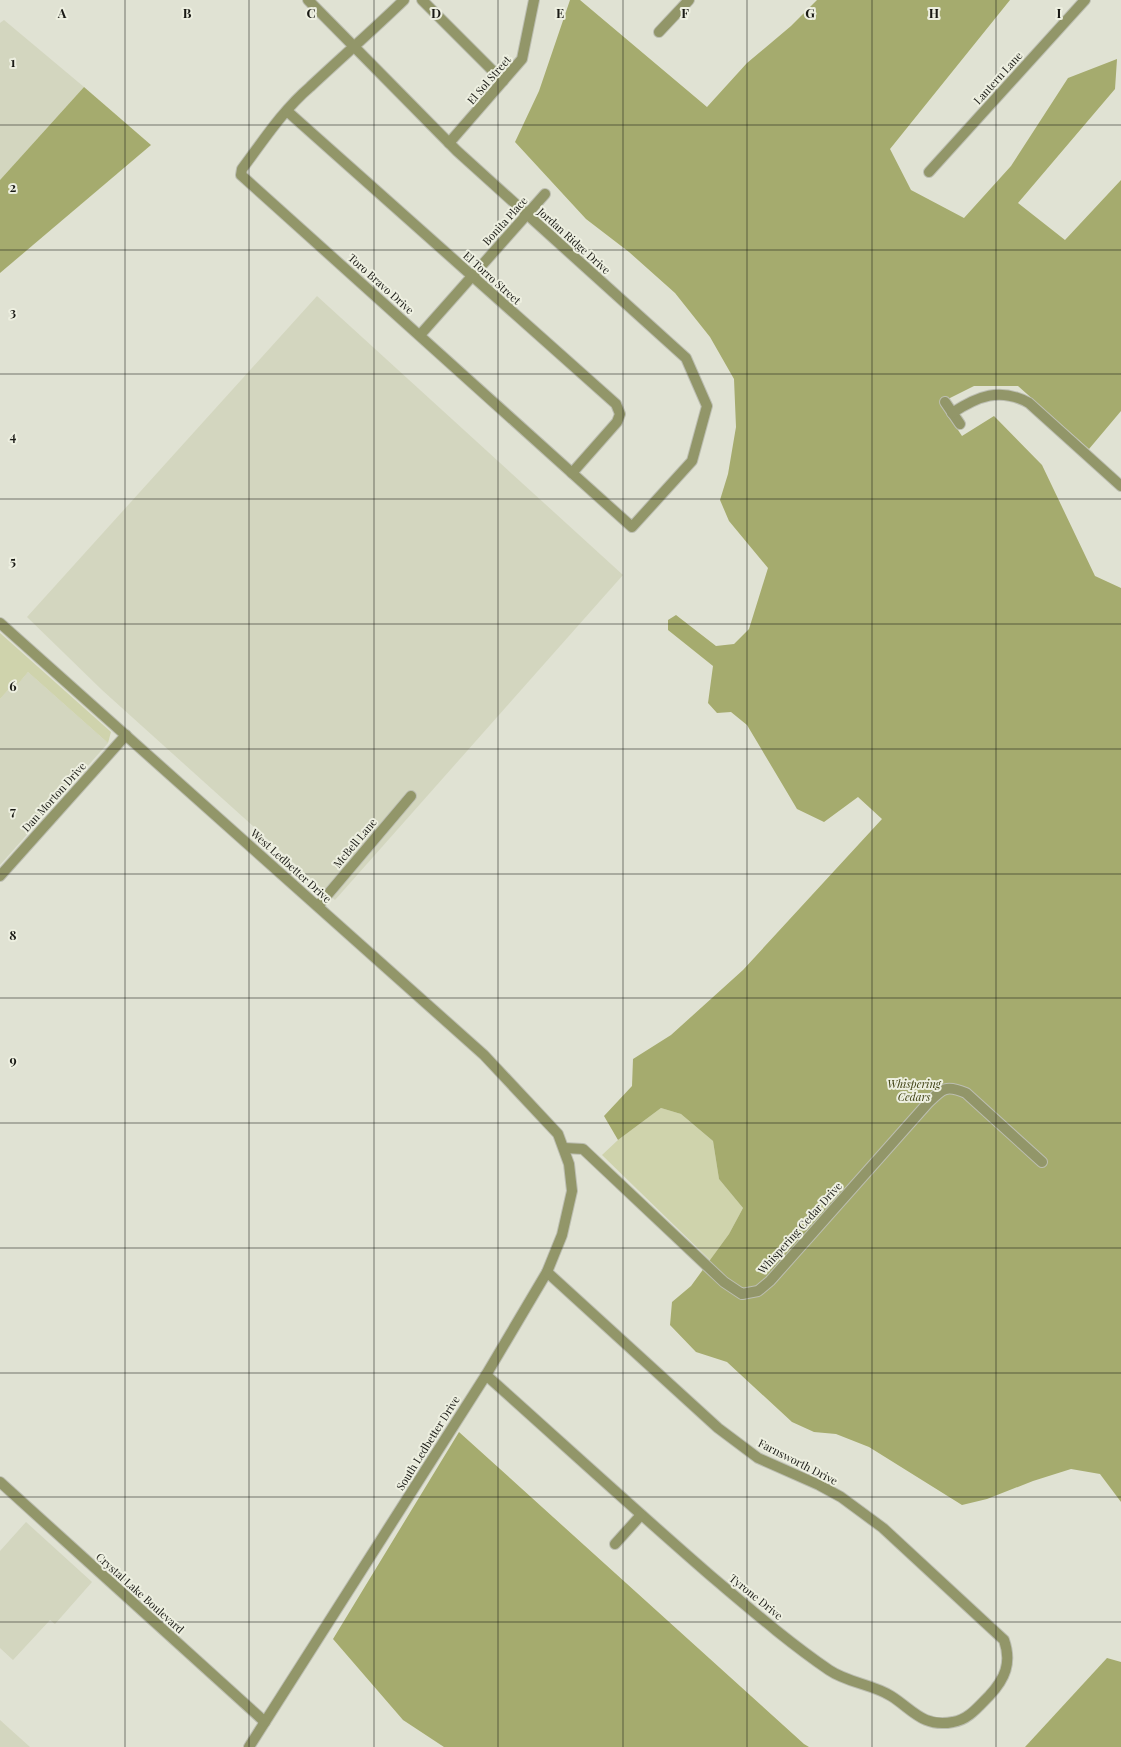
<svg xmlns="http://www.w3.org/2000/svg" width="1121" height="1747" font-family="'Playfair Display',serif">
<style>
.built{fill:#d3d6bf}
.green{fill:#cfd3ac}
.forest{fill:#a5ab6e}
.lines{fill:none;stroke-linecap:round;stroke-linejoin:round}
.minor-casing{stroke:#bcbeb1;stroke-width:12}
.minor{stroke:#929669;stroke-width:10}
.grid{fill:none;stroke:#1a1a15;stroke-width:1;stroke-opacity:0.55}
.labels{text-anchor:middle;stroke-width:4;stroke-linejoin:round;paint-order:stroke}
.street-label{font-size:11px;fill:#1a1a15;stroke:#edefe0}
.park-label{font-size:11px;font-style:italic;fill:#3c3f10;stroke:#edefe0}
.grid-label{font-size:13px;text-anchor:middle;font-weight:bold;fill:#1a1a15;stroke:#edefe0;stroke-width:4;stroke-linejoin:round;paint-order:stroke}
</style>
<rect width="100%" height="100%" fill="#e0e2d3"/>
<g class="built">
<path d="M4 20 84 87 0 180V23Z"/>
<path d="M317 296 623 575 335 900 102 690 27 617Z"/>
<path d="M28 672 108 743 0 865V699L15 682 18 684Z"/>
<path d="M26 1522 92 1582 55 1624 50 1620 13 1660 0 1648V1551Z"/>
<path d="M0 1720 30 1747H0Z"/>
</g>
<g class="green">
<path d="M0 633 111 732 108 743 28 672 18 684 15 682 0 699Z"/>
<path d="M661 1108 681 1114 713 1141 719 1179 743 1208 729 1234 710 1260 602 1155 618 1140Z"/>
</g>
<g class="forest">
<path d="M570 0H580L707 107 747 63 791 26 817 0H1010L890 149 911 190 964 218 1011 166 1068 78 1117 59 1115 89 1018 203 1065 240 1121 180V411L1089 449 1018 386H974L940 403 962 436 994 416 1042 465 1095 576 1121 588V1502L1100 1474 1071 1469 1033 1481 987 1499 962 1505 869 1447 836 1434 814 1432 792 1422 727 1362 696 1352 670 1325 672 1302 691 1286 729 1234 743 1208 719 1179 713 1141 681 1114 661 1108 618 1140 604 1116 632 1086 633 1059 671 1035 743 970 882 819 858 797 824 822 797 809 747 725 731 712 717 713 708 703 713 666 668 630V620L676 615 716 646 734 644 749 629 768 568 729 521 720 500 728 474 736 427 734 379 710 337 675 293 629 252 586 219 515 142 539 91Z"/>
<path d="M84 87 151 145 0 273V180Z"/>
<path d="M459 1432 804 1744 809 1747H444L403 1720 333 1639Z"/>
<path d="M1107 1658 1121 1662V1747H1025Z"/>
</g>
<g class="lines">
<g class="minor-casing">
<g id="minor">
<path d="M308 0 314 6 457 151 686 358 707 406 692 461 632 527 241 175 242 169C263 141 283 110 310 87 341 58 373 30 404 0"/>
<path d="M422 0 503 81"/>
<path d="M659 32 689 0"/>
<path d="M287 111 616 404 620 414 617 422 572 473"/>
<path d="M449 143 522 59 534 0"/>
<path d="M929 172 1085 0"/>
<path d="M420 335 545 194"/>
<path d="M945 402 960 424"/>
<path d="M952 413C978 396 1000 387 1029 403L1121 486"/>
<path d="M0 623 484 1055 558 1134 569 1164 572 1191 562 1235 547 1272 486 1375 249 1747"/>
<path d="M0 876 126 735"/>
<path d="M318 906 411 796"/>
<path d="M564 1148 583 1149 724 1282 742 1294 758 1291 770 1281 927 1104C942 1089 945 1084 966 1093L1042 1162"/>
<path d="M486 1375C561 1442 635 1510 711 1576 749 1608 788 1642 829 1670 848 1683 872 1684 891 1696 912 1709 923 1728 953 1722 968 1720 978 1707 989 1696 1005 1679 1012 1663 1004 1640L883 1528 841 1497 819 1485 758 1458 718 1428 547 1272"/>
<path d="M0 1482 265 1722"/>
<path d="M615 1544 641 1515"/>
</g>
</g>
<use href="#minor" class="minor"/>
</g>
<path class="grid" d="M125 0V1747M249 0V1747M374 0V1747M498 0V1747M623 0V1747M747 0V1747M872 0V1747M996 0V1747M0 125H1121M0 250H1121M0 374H1121M0 499H1121M0 624H1121M0 749H1121M0 874H1121M0 998H1121M0 1123H1121M0 1248H1121M0 1373H1121M0 1497H1121M0 1622H1121"/>
<g class="labels">
<g class="street-label">
<text transform="translate(998 78) rotate(-48)" y="4">Lantern Lane</text>
<text transform="translate(489 80) rotate(-49)" y="4">El Sol Street</text>
<text transform="translate(505 221) rotate(-48)" y="4">Bonita Place</text>
<text transform="translate(574 241) rotate(42)" y="4">Jordan Ridge Drive</text>
<text transform="translate(492 278) rotate(42)" y="4">El Torro Street</text>
<text transform="translate(381 284) rotate(42)" y="4">Toro Bravo Drive</text>
<text transform="translate(54 797) rotate(-48)" y="4">Dan Morton Drive</text>
<text transform="translate(355 843) rotate(-50)" y="4">McBell Lane</text>
<text transform="translate(291 866) rotate(42)" y="4">West Ledbetter Drive</text>
<text transform="translate(800 1228) rotate(-48)" y="4">Whispering Cedar Drive</text>
<text transform="translate(428 1443) rotate(-58)" y="4">South Ledbetter Drive</text>
<text transform="translate(798 1462) rotate(27)" y="4">Farnsworth Drive</text>
<text transform="translate(140 1593) rotate(42)" y="4">Crystal Lake Boulevard</text>
<text transform="translate(756 1597) rotate(39)" y="4">Tyrone Drive</text>
</g>
<g class="park-label">
<text x="914" y="1088">Whispering<tspan x="914" dy="13">Cedars</tspan></text>
</g>
</g>
<g class="grid-label">
<text x="62" y="18">A</text>
<text x="187" y="18">B</text>
<text x="311" y="18">C</text>
<text x="436" y="18">D</text>
<text x="560" y="18">E</text>
<text x="685" y="18">F</text>
<text x="810" y="18">G</text>
<text x="934" y="18">H</text>
<text x="1059" y="18">I</text>
<text x="13" y="67">1</text>
<text x="13" y="192">2</text>
<text x="13" y="317">3</text>
<text x="13" y="441">4</text>
<text x="13" y="566">5</text>
<text x="13" y="691">6</text>
<text x="13" y="816">7</text>
<text x="13" y="940">8</text>
<text x="13" y="1065">9</text>
</g>
</svg>
